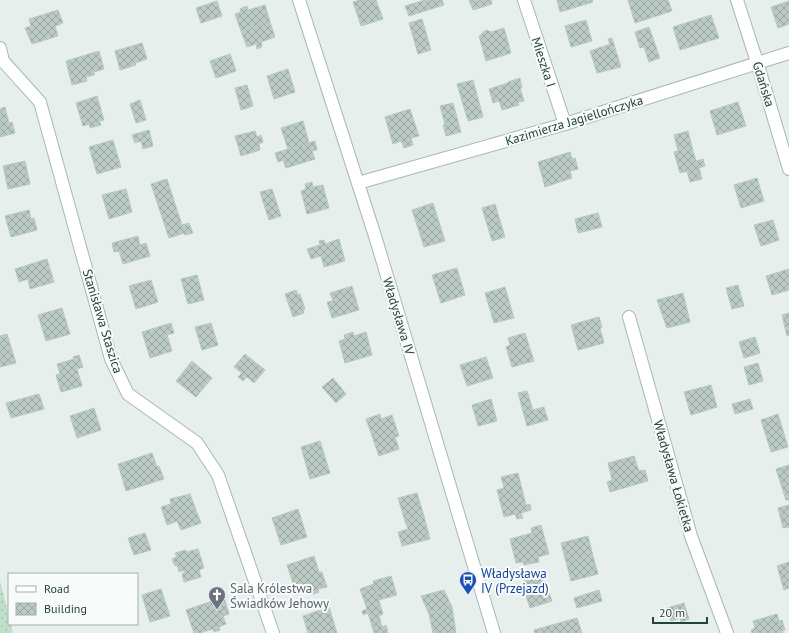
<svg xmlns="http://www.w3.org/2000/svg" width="789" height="633" font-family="'PT Sans',sans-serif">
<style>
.grass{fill:url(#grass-dots)}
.building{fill:url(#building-cross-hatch);stroke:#b8c9c2}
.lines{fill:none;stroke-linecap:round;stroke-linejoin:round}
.minor-casing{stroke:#a8b8b2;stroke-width:14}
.minor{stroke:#fff;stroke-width:12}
.labels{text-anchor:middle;stroke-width:4;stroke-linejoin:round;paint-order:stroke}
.street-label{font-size:13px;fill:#24423a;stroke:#f7fbf9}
.transit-label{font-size:13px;fill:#164399;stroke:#f7fbf9;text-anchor:start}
.worship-label{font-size:13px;fill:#5b616d;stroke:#f7fbf9;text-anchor:start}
</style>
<defs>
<pattern id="grass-dots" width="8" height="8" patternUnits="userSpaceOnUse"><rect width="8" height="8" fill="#bfe0c8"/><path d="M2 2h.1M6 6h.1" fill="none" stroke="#a4c1ad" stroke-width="1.8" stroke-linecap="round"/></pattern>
<pattern id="building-cross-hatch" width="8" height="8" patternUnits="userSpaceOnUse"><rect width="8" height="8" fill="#bbcac4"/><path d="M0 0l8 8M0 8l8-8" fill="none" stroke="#98a6a0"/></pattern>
</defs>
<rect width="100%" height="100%" fill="#e6efeb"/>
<path class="grass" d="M0 581 9 616V624H11L13 633H0Z"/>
<g class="building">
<path d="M360 0H376L383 19 361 26 353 2Z"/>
<path d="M425 0 428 10 409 16 405 6Z"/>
<path d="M425 0H442L444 5 428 10Z"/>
<path d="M469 0H491L492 4 473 10Z"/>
<path d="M557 0H592L593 2 560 12Z"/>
<path d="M628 0H668L672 11 635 23Z"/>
<path d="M217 1 222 16 201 23 196 8Z"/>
<path d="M789 1V24L778 28 771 7Z"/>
<path d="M265 5 270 22 241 31 235 14 241 12 240 9 247 6 248 10Z"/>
<path d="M58 10 63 23 55 26 58 36 32 44 25 28 31 26 29 19Z"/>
<path d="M711 15 719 38 680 50 673 27Z"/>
<path d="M422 19 431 50 418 54 409 23Z"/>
<path d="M586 20 592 41 571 47 565 26Z"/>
<path d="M270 22 275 37 261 42 262 47 257 49 256 44 247 47 241 31Z"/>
<path d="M649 27 660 58 649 62 644 47 640 48 635 32Z"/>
<path d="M504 28 511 53 486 61 479 36 481 35 483 32 487 30 491 32Z"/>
<path d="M612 38 621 67 597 73 590 51 610 44 608 39Z"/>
<path d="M142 43 147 59 135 63 136 65 120 70 115 51Z"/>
<path d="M99 51 104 69 94 72V75L86 77 87 81 72 85 66 61Z"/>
<path d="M230 54 236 71 216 78 210 61Z"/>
<path d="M288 69 295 92 274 99 267 76Z"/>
<path d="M520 78 522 88H520L524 101 518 102 519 105 502 110 499 101 493 103 489 89 508 83V82Z"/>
<path d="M473 80 483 117 468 121 457 84Z"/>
<path d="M247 85 253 106 241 110 235 88Z"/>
<path d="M97 96 104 120 99 121 101 125 90 128 89 124 83 126 76 103Z"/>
<path d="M140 100 146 120 136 123 130 104Z"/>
<path d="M738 102 746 126 717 135 710 111Z"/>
<path d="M453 103 461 132 446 136 443 125 445 124 440 106Z"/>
<path d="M5 107 9 123 12 122 15 133 0 137V109Z"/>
<path d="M410 109 419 136 411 138 413 145 404 148 401 141 393 144 385 117Z"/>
<path d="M303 121 309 143 288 149 281 128Z"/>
<path d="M149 130 153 146 143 149 141 141 135 143 132 135Z"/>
<path d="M255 131 257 137 261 135 263 142 259 144 260 150 241 156 235 136Z"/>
<path d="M688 131 692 147 678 151 674 135Z"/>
<path d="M113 140 121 167 97 174 89 147Z"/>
<path d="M315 141 317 150 312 151 315 159 286 168 283 160 278 162 275 153Z"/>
<path d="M692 147 696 161 703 159 705 166 699 168 702 179 690 182 687 171 680 173 674 152Z"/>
<path d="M570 152 572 159 575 158 578 169 570 171 572 178 545 187 538 162Z"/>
<path d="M25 161 30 184 8 189 3 166Z"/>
<path d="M757 178 764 201 741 208 734 185Z"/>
<path d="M167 179 182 225 189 223 193 233 185 235 184 233 169 238 151 184Z"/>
<path d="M312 182 313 187 323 185 329 208 307 214 301 191 306 189 305 184Z"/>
<path d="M126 189 132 212 109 219 102 195Z"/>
<path d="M272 189 281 216 269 220 260 192Z"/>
<path d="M433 203 445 241 424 247 412 210Z"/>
<path d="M495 204 505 237 492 241 482 208Z"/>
<path d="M29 210 31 219 34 218 37 230 11 237 5 216Z"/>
<path d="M598 213 602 227 578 233 575 219Z"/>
<path d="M773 220 779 240 761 246 754 225Z"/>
<path d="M138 236 140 245 146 243 150 256 123 264 119 251 114 252 112 243Z"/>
<path d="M339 239 345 261 324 267 321 256 311 259 307 249 320 245 319 241 324 240 325 244Z"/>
<path d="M47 259 54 282 30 289 28 279 19 282 15 269Z"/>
<path d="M457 268 465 295 441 303 432 275Z"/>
<path d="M789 269V290L772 295 766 276Z"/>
<path d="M197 275 204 300 188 304 181 279Z"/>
<path d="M151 280 158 302 136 309 129 286Z"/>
<path d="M738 285 744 306 732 309 726 288Z"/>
<path d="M352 286 359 310 332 318 327 302 333 301 330 293Z"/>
<path d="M505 287 514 318 494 323 485 293Z"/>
<path d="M296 290 298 295 300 294 305 309 303 310 304 313 293 317 285 294Z"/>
<path d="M683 293 690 322 667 328 657 300Z"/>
<path d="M62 308 70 334 46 341 38 315Z"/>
<path d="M789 313V335L787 336 782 315Z"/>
<path d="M599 317 602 327 600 328 604 343 578 350 571 325Z"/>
<path d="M171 323 174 333 167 335 172 351 150 358 142 332Z"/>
<path d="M211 323 218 345 202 350 195 327Z"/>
<path d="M353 332 354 336 366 332 372 355 345 363 339 341 345 339 344 335Z"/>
<path d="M525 333 534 361 512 367 506 347 510 345 508 338Z"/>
<path d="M7 334 16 363 0 367V336Z"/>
<path d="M755 337 760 353 744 358 739 342Z"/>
<path d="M245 354 265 370 254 383 247 377 243 381 238 377 242 373 234 367Z"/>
<path d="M79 355 83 367 77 369 82 386 61 392 56 375 60 374 57 364 74 359 73 357Z"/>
<path d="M486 357 493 378 467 386 460 365Z"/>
<path d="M192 361 212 378 196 397 176 381Z"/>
<path d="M758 363 763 381 749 385 744 367Z"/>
<path d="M333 378 346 394 336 403 322 387Z"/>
<path d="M711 385 717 407 691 415 684 392Z"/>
<path d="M527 391 533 410 544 407 548 420 527 426 518 393Z"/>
<path d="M39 394 44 409 11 418 6 403Z"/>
<path d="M491 399 497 421 478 426 472 405Z"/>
<path d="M750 399 753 409 735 414 732 404Z"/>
<path d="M94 408 101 430 77 438 70 416Z"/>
<path d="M380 414 381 419 392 415 399 436 395 437 399 449 379 456 366 419Z"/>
<path d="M778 414 788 447 771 452 761 420Z"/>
<path d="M320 441 330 473 310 479 301 447Z"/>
<path d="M152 453 157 467 159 466 164 479 126 491 118 464Z"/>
<path d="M634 456 639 471 645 470 648 481 610 492 607 482 612 480 608 463Z"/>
<path d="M789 465V500H786L776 469Z"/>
<path d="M518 473 526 505 530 504 531 510 521 513 523 518 517 519 515 514 504 517 497 490 504 488 501 477Z"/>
<path d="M417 493 424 516 405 521 398 498Z"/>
<path d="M190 494 201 523 181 530 177 521 167 525 161 507 171 504 170 499Z"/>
<path d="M789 505V527L783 528 778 508Z"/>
<path d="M298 509 307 537 281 545 272 518Z"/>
<path d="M424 516 430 539 402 546 398 532 408 529 405 521Z"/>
<path d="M541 525 549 554 538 557 539 562 524 565 523 562 516 563 510 539 532 533 531 528Z"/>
<path d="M145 533 151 550 134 555 128 538Z"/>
<path d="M588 536 593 556 566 562 561 543Z"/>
<path d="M198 549 204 568 199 570 201 577 184 582 182 574 184 573V570L179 572 177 565 175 566 172 559 177 557 175 553 186 550 187 552Z"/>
<path d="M314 556 319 572H322L327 587 318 589 319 592 311 595 310 591 297 595 287 565Z"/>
<path d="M593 556 598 574 571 581 566 562Z"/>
<path d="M789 562V588L784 590 777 566Z"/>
<path d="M541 573 543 582 545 581 552 601 530 608 523 587 526 586 524 579Z"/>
<path d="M391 576 397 595 379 600 373 581Z"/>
<path d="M374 584 383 614 379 616 382 627 386 625 388 633H374L368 613 363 615 362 611 367 609 360 589Z"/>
<path d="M161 589 170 616 150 622 142 595Z"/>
<path d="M444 590 452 607 429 614 421 596Z"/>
<path d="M599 590 602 601 577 608 574 598Z"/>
<path d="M224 597 229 614 223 616 226 624 219 627 220 630 214 632 213 629 200 633H194L186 610Z"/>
<path d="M684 603 689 619 681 622 680 618 671 621 667 608Z"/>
<path d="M329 607 337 633H308L303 616Z"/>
<path d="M452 607 456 633H433L429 614Z"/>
<path d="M777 614 779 621 782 620 785 630 782 631 783 633H752L751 630 755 628 753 621Z"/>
<path d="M577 618 582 633H535L534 630Z"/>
</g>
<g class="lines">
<g class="minor-casing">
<g id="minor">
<path d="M299 0 375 236 494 633"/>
<path d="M524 0 565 124"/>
<path d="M737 0 757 62 789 169"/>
<path d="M0 48 3 61 40 102 111 359 128 394 197 443 218 475 273 633"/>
<path d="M358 183 565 124 789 53"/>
<path d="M629 317 691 536 727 633"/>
</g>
</g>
<use href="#minor" class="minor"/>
</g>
<defs>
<g id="bus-pin" transform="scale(0.9)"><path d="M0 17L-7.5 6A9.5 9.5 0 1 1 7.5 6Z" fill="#1a4fb4" stroke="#f7fbf9"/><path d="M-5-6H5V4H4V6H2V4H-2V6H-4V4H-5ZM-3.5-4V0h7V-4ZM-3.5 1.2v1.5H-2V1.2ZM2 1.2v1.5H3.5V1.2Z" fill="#fff"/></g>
<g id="church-pin" transform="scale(0.9)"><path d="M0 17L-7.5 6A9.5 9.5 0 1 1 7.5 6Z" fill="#6b7280" stroke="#f7fbf9"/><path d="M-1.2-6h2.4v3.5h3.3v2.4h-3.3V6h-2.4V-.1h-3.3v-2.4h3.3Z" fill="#fff"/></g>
</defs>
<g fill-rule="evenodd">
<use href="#bus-pin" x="468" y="580"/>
<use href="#church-pin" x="217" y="595"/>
</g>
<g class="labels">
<g class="street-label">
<text transform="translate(544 62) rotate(72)" y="5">Mieszka I</text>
<text transform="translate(764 84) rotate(73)" y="5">Gdańska</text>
<text transform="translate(574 120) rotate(-17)" y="5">Kazimierza Jagiellończyka</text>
<text transform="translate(399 316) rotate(73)" y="5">Władysława IV</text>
<text transform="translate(103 321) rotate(73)" y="5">Stanisława Staszica</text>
<text transform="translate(674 476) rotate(74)" y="5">Władysława Łokietka</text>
</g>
<g class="transit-label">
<text x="481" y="578">Władysława<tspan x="481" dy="15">IV (Przejazd)</tspan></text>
</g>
<g class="worship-label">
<text x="230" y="593">Sala Królestwa<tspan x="230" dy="15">Świadków Jehowy</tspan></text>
</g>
</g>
<rect x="8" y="573" width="130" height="52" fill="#f7fbf9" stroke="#a3b1ad"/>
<rect x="16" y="586" width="20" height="6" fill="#ffffff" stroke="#a3b1ad"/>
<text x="44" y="593" font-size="12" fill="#24423a">Road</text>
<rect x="16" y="603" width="20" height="12" fill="url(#building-cross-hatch)" stroke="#a3b1ad"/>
<text x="44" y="613" font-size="12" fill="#24423a">Building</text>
<path d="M653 617v6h54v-6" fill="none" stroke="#24423a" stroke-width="2"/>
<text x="659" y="617" font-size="12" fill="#24423a" stroke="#f7fbf9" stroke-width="3" paint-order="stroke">20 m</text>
</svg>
